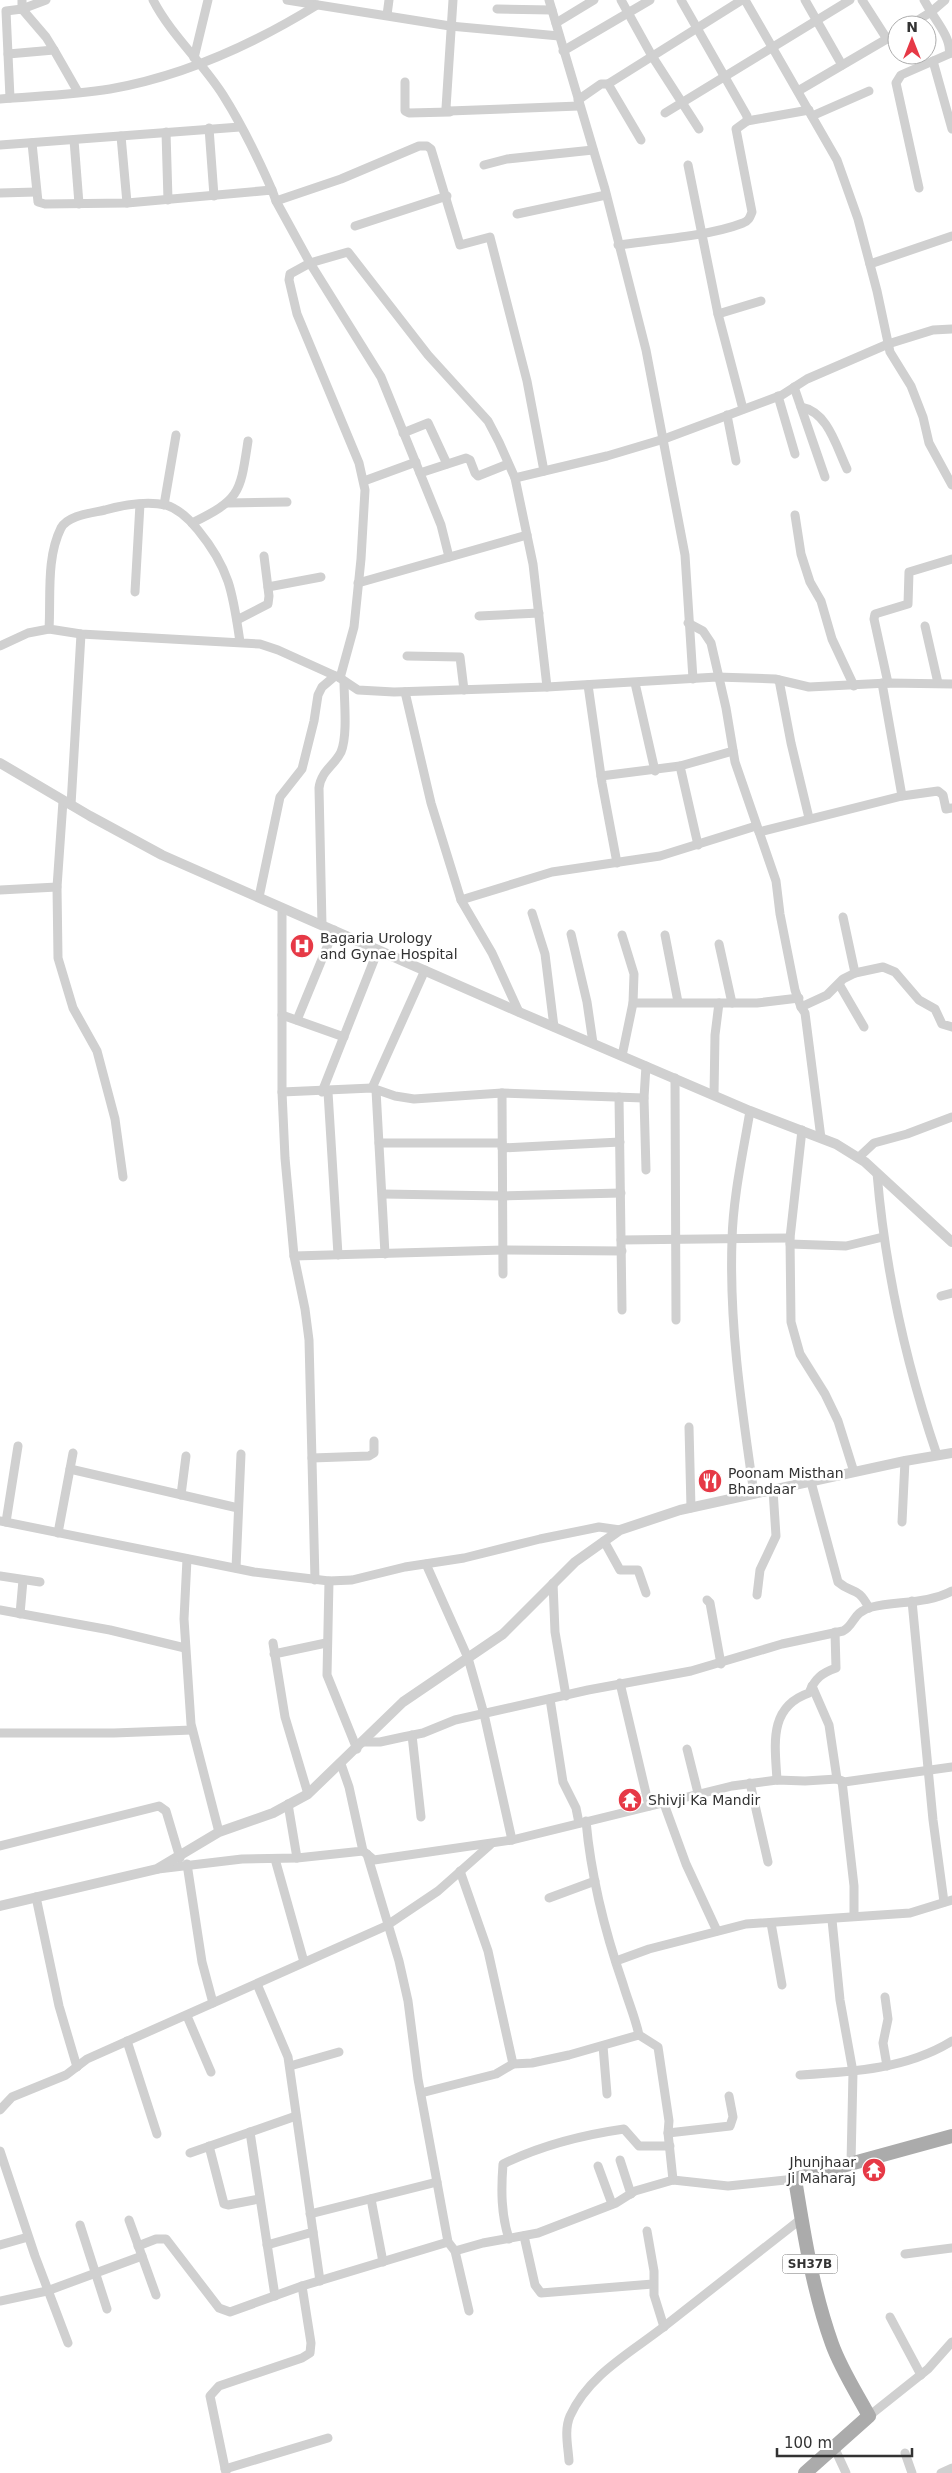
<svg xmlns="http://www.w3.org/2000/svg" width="952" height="2473" font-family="'DejaVu Sans',sans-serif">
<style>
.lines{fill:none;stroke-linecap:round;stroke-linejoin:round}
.minor{stroke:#d0d0d0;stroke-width:9}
.tertiary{stroke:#d0d0d0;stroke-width:10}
.primary{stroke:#ababab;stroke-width:14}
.labels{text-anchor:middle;stroke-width:5;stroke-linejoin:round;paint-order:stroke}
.shield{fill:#fff;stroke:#707070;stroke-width:1}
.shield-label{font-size:12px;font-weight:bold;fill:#333}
.poi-label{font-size:14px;fill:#333;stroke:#fff;text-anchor:start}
</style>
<rect width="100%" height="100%" fill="#fff"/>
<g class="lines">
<g class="minor">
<path d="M22 0V9L46 0"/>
<path d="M153 0C171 35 202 62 223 95 242 125 258 158 272 190"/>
<path d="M287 0 450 26 559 36"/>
<path d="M453 0 446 108 449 111 579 106"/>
<path d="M549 0 605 189 646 350 685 555 693 679"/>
<path d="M621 0 652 56 699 129"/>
<path d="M745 0 837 160 858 219 877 291 890 352 911 386 923 417 929 443 952 485"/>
<path d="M805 0 842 65"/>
<path d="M862 0 887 39"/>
<path d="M924 0 931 12 945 0"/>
<path d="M497 9 552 10"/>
<path d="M387 15 389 0"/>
<path d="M556 23 594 0"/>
<path d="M910 25 931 12C938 23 952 41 949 54L901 75 896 83 919 188"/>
<path d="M563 51 650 0"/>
<path d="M8 54 54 50 78 92"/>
<path d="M194 58 208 0"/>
<path d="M933 61 952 129"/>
<path d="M405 82V111L409 113 450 112"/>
<path d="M608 84 742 0"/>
<path d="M798 91 897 33"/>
<path d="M10 98 6 11 22 9 46 37 54 50"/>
<path d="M0 99C36 96 74 95 110 89 184 76 254 44 317 5"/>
<path d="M578 100 601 84H608L641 140"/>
<path d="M665 113 850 0"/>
<path d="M812 116 869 91"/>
<path d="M747 121 809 110"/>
<path d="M209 128 214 196"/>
<path d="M166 132 168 200"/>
<path d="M121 136 127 203"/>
<path d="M74 140 79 204"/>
<path d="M32 143 38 202 45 204 127 203 272 190 276 201 310 263 348 252 428 355 488 421 499 442 515 478 533 564 547 687"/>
<path d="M0 145 240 127"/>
<path d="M484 165 507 159 593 150"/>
<path d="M688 165 718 314 743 409"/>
<path d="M0 193 36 192"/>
<path d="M276 201 341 179 419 146H427L431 149 460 245 490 237 527 381 544 471"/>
<path d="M517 214 606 195"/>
<path d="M355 226 447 196"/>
<path d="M618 245C654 240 710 236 743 223 749 221 750 217 752 212L736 129 747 121V116L681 0"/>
<path d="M870 264 952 236"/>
<path d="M718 314 761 301"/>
<path d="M794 387 825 477"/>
<path d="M778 396 795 454"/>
<path d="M801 407C828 412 836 446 847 469"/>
<path d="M727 415 736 461"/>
<path d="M403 433 428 423 447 464"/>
<path d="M420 473 466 458 470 460 475 473 478 476 508 464"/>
<path d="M515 478 607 456 664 439 782 395 807 379 888 344 933 330 952 329"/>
<path d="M364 481 416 462"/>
<path d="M228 503 287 502"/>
<path d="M164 505 176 435"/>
<path d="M795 515 801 554 810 582 821 601 832 639 854 686"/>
<path d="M192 523C241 499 240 493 248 441"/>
<path d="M358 583 527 535"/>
<path d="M268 587 321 577"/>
<path d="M135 592 140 504"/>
<path d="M479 616 539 613"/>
<path d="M237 620 268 604 269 596 264 556"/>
<path d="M688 623 703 631 711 643 726 708 735 762 776 881 780 914 795 990 801 1007 805 1013 821 1138"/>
<path d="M925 626 938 683"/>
<path d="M240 642C233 594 230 569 198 530 190 520 179 509 166 505 147 501 123 505 105 510 92 513 68 515 61 528 46 558 51 597 49 629L81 634 260 644 278 650 340 678 358 690 394 692 547 687 717 677 775 679 809 687 888 683 952 684"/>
<path d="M0 646 28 633 49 629"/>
<path d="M407 656 460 657 464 690"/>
<path d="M340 678 354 627 361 559 365 490 359 463 297 314 289 280 290 274 310 263 381 377 441 525 449 557"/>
<path d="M779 680 791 743 809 818"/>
<path d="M635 683 655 771"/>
<path d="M882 683 902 796 938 791 943 795 946 809 952 808"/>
<path d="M888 683 874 619 875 614 908 604 909 572 952 559"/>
<path d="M588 685 602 783 617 863"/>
<path d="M405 692 431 803 461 900 492 953 519 1012"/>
<path d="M601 776 680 766"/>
<path d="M63 801 57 887 58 958 73 1008 97 1051 115 1119 123 1177"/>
<path d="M71 805 81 634"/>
<path d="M759 832 902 796"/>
<path d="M698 845 680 766 733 751"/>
<path d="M0 890 57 887"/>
<path d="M259 897 280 797 302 769 314 721 318 695 322 687 335 676"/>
<path d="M461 900 552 872 660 856 756 826"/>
<path d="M282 908V1092L285 1158 294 1256 305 1309 309 1340 315 1580"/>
<path d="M532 913 545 954 554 1027"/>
<path d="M843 917 855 973"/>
<path d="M322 925 319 788C321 771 334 766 341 752 348 735 344 700 344 681"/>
<path d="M571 934 587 1002 593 1043"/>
<path d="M665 935 678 1002"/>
<path d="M719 944 732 1003"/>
<path d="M839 984 864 1027"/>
<path d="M633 1003H757L799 998"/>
<path d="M801 1007 827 995 843 979 855 973 883 967 895 972 919 1000 935 1009 942 1024 952 1027"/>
<path d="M282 1015 344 1037"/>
<path d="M297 1020 334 930"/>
<path d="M622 1056 633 1003 634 974 622 935"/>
<path d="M675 1078 676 1320"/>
<path d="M372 1088 425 970"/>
<path d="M376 1090 385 1254"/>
<path d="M282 1092 372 1088 395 1096 414 1099 502 1093 644 1098"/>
<path d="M322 1092 378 950"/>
<path d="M328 1092 338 1255"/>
<path d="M502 1093 503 1274"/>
<path d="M714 1095 715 1035 719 1003"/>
<path d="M619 1097 622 1310"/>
<path d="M750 1111C743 1153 733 1197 732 1240 729 1326 742 1410 754 1494"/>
<path d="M802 1130 790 1238 791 1322 800 1354 825 1394 838 1421 854 1472"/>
<path d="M379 1143H502"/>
<path d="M502 1148 620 1142"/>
<path d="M858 1158 874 1143 907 1134 952 1117"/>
<path d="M646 1170 644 1098 646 1066"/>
<path d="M877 1173C885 1269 906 1364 937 1455"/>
<path d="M383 1194 502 1196 621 1193"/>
<path d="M621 1240 790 1238"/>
<path d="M790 1244 846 1246 883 1237"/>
<path d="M294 1256 503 1250 622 1251"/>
<path d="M941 1296 952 1293"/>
<path d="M689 1427 691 1508"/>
<path d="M312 1458 369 1456 374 1453V1441"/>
<path d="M70 1469 238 1508"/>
<path d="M811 1482 838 1582C853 1595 857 1585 869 1608"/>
<path d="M181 1495 186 1456"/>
<path d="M0 1521 254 1572 329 1581 352 1580 405 1567 464 1558 540 1539 599 1527 620 1530"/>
<path d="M6 1522 18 1446"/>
<path d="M902 1522 905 1461"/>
<path d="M58 1533 73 1453"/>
<path d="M604 1541 620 1570H638L646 1593"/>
<path d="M187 1559 184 1619 191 1724 219 1832"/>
<path d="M426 1564 468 1658 484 1714 512 1840"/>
<path d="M236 1568 241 1454"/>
<path d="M0 1576 40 1582"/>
<path d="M329 1581 327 1675 357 1749"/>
<path d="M553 1583 555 1632 566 1696"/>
<path d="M757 1595 760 1570 776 1536 773 1490"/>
<path d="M707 1600 710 1603 721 1664"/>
<path d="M912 1601 933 1820 944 1902"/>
<path d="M0 1610 110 1630 185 1648"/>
<path d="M20 1614 23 1580"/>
<path d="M273 1643 285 1717 308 1794"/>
<path d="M274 1654 326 1643"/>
<path d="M620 1683 649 1806"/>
<path d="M812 1686 829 1725 837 1779"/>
<path d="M550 1699 563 1782 576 1808 579 1823"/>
<path d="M0 1733H114L192 1730"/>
<path d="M412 1735 421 1817"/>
<path d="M364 1742H380L403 1737 423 1733 455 1720 588 1690 691 1671 782 1644 843 1631C855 1625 852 1612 872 1607 897 1601 928 1604 952 1591"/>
<path d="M687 1749 698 1793"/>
<path d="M777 1780C775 1745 768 1707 809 1693 815 1678 822 1673 836 1668L835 1632"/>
<path d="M842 1781 854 1886V1916"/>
<path d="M750 1783 768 1862"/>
<path d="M663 1801 686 1864 717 1931"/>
<path d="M288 1804 297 1858"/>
<path d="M586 1821C591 1876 605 1932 623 1984 628 2001 635 2017 639 2035L658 2047 669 2121 668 2133 673 2180"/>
<path d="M0 1846 159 1806 166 1811 180 1858"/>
<path d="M363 1851 374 1860 512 1840 732 1786 777 1780 805 1781 837 1779 844 1782 952 1767"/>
<path d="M367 1854 399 1961 408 2001 418 2079 448 2242 455 2251 469 2311"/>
<path d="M275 1859 304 1962"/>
<path d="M187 1864 202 1962 213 2003"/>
<path d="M158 1869 242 1859 297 1858 363 1851 349 1787 341 1764"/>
<path d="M460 1871 488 1951 513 2064"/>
<path d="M36 1897 59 2006 77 2067"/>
<path d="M549 1898 595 1881"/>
<path d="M832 1920 840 2000 853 2072 851 2163"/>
<path d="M771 1923 782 1985"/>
<path d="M616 1961 649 1949 746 1924 910 1913 952 1900"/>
<path d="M257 1984 288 2057 320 2281"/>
<path d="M885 1997 888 2019 883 2043 887 2066"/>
<path d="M187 2016 211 2072"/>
<path d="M127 2041 157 2134"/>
<path d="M603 2046 607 2094"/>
<path d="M290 2066 339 2052"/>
<path d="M800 2075C852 2072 907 2069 952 2041"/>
<path d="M421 2093 496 2074 513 2064 532 2063 569 2055 639 2035"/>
<path d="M0 2110 12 2097 66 2075 87 2059 386 1926 438 1891 490 1845"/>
<path d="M250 2132 275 2296"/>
<path d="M668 2133 730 2126 733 2117 729 2096"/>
<path d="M209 2146 224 2204 228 2205 259 2199"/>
<path d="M0 2151 35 2256 68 2343"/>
<path d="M190 2153 296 2116"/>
<path d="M620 2160 631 2194"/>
<path d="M598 2166 612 2204"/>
<path d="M371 2199 383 2262"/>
<path d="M310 2214 437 2182"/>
<path d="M129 2220 156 2295"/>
<path d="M80 2225 107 2309"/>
<path d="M647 2231 654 2271V2295L664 2327"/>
<path d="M524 2236 535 2285 541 2293 653 2284"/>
<path d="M509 2239C501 2214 501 2190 503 2164 542 2145 582 2135 624 2129L639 2146H670"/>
<path d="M0 2245 28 2237"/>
<path d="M267 2245 313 2232"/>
<path d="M138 2246 156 2239H166L219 2308 230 2312 302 2286 448 2242"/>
<path d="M455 2251 483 2243 538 2233 616 2203 635 2191 673 2180 728 2186 795 2179"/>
<path d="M905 2254 952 2248"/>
<path d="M0 2301 47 2291 142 2256"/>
<path d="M890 2317 921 2375"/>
<path d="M869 2416 928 2369 952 2342"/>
<path d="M834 2447 846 2473"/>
<path d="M905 2453 912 2473"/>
<path d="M569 2461C568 2446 564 2430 570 2416 589 2374 632 2352 666 2325 711 2290 756 2254 801 2219"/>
<path d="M225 2469 328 2438"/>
<path d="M226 2473 210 2396 219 2386 302 2358 310 2353 311 2343 302 2286"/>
<path d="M941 2473 952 2468"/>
</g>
<g class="tertiary">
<path d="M0 763 90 816 162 855 519 1012 750 1111 836 1144 865 1162 952 1242"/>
<path d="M0 1906 157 1869 219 1832 273 1813 308 1794 403 1702 503 1634 575 1562 620 1530 680 1510 905 1461 952 1453"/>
</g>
<path class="primary" d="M805 2473 869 2416C856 2392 841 2369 832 2344 813 2291 804 2235 795 2179L952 2136"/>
</g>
<defs>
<g id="hospital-disc" transform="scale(1.25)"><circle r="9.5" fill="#e63946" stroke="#fff"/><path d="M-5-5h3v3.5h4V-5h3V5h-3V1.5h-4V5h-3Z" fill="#fff"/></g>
<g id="restaurant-disc" transform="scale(1.25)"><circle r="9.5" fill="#e63946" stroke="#fff"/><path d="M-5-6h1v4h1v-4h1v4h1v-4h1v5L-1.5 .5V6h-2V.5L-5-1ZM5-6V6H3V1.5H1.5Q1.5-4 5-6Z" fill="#fff"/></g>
<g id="temple-disc" transform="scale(1.25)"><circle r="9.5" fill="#e63946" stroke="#fff"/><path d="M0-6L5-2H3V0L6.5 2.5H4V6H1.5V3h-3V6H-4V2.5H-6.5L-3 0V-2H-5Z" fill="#fff"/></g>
</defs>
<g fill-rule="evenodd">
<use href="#hospital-disc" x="302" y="946"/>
<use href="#restaurant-disc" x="710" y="1481"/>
<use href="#temple-disc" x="630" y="1800"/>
<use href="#temple-disc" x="874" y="2170"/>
</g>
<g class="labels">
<rect class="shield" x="782.5" y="2254.5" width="55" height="19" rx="4"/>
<g class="shield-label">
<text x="810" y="2268">SH37B</text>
</g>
<g class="poi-label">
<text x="320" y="943">Bagaria Urology<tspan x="320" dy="16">and Gynae Hospital</tspan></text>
<text x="728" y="1478">Poonam Misthan<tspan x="728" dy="16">Bhandaar</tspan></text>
<text x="648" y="1805">Shivji Ka Mandir</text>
<text x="856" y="2167" text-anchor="end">Jhunjhaar<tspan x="856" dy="16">Ji Maharaj</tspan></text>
</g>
</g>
<g transform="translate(912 40)"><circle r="24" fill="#ffffff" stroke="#adadad"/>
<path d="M0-4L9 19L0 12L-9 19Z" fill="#e63946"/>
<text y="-8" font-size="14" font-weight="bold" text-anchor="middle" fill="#333333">N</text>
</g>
<path d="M777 2448v8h135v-8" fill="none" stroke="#333333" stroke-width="2.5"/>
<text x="784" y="2448" font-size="15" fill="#333333" stroke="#ffffff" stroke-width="4" paint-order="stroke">100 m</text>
</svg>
